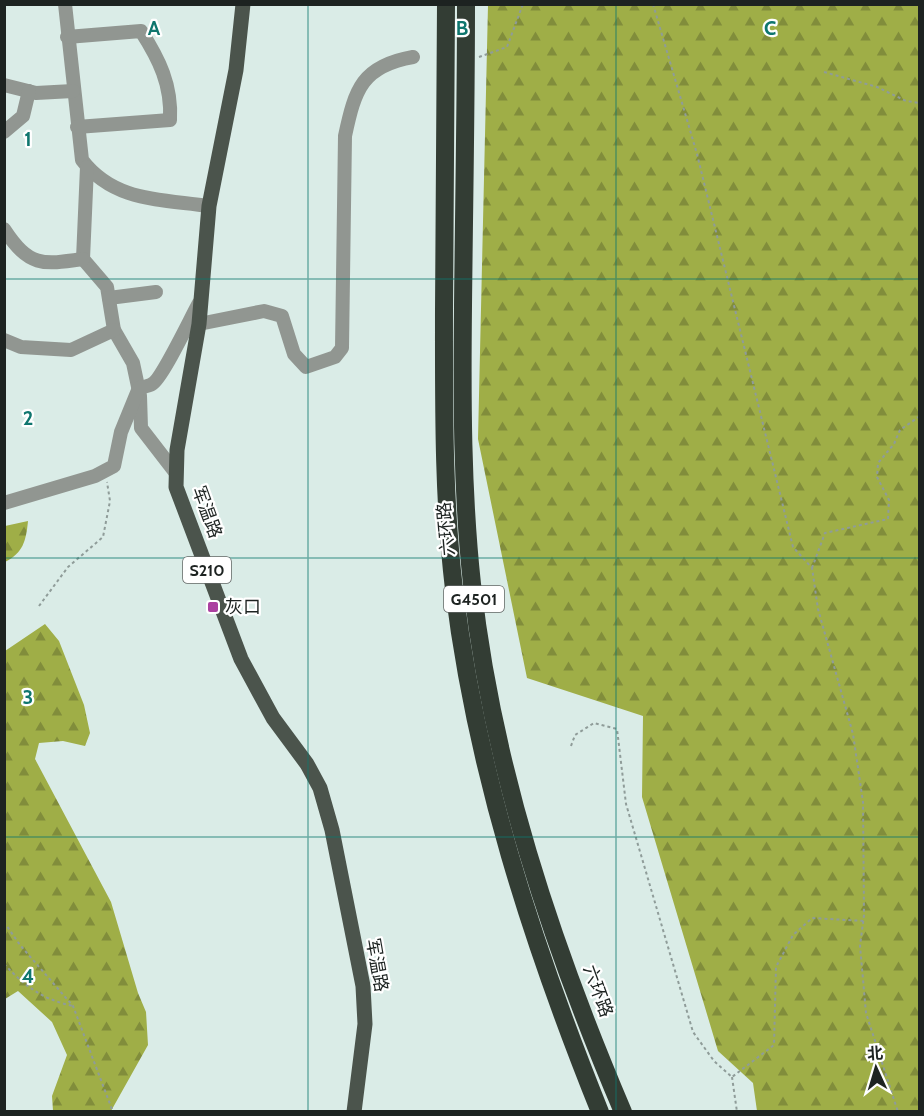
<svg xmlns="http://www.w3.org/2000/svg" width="924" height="1116" font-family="Cabin,'Noto Sans SC',sans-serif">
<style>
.forest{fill:url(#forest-firs)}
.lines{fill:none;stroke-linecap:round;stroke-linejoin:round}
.path{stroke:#8f9c99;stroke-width:2;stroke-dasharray:3 3;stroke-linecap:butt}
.minor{stroke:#919691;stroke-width:14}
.major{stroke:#4b544c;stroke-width:15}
.highway{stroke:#333d34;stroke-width:18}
.grid{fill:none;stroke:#0f766e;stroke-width:1.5;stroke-opacity:0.55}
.poi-dot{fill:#ab40a0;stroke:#fff;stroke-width:2}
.labels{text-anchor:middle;stroke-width:4.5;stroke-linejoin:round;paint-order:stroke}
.shield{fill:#fff;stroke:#616564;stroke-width:1.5}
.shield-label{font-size:16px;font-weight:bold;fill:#1d2321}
.street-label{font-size:18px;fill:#1d2321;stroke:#fff}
.poi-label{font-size:18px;fill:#1d2321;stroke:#fff;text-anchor:start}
.grid-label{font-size:20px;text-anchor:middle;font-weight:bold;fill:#0f766e;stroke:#fff;stroke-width:4.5;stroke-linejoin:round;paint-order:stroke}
</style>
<defs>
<pattern id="forest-firs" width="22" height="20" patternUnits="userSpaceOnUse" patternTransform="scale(1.5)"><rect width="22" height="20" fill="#9fae47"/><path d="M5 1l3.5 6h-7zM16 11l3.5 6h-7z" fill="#818d3b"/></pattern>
</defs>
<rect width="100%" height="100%" fill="#daece7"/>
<g class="forest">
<path d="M488 5H919V1111H757L753 1083 718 1051 642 797 643 716 527 678 478 439Z"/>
<path d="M28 521C26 541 23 553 5 562V526Z"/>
<path d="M45 624 59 641 84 705 90 733 85 746 63 741 39 743 35 759 111 902 138 993 146 1012 148 1045 111 1111H53L52 1096 67 1055 52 1022 18 991 5 999V651Z"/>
</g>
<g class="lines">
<g class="path">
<path d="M653 4 697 154 793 547 812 568 818 609 853 734 863 802 864 915 860 946 866 1013 898 1112"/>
<path d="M479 57 507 47 523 4"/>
<path d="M824 72 877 87 906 101 920 103"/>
<path d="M812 568 825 533 888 519 889 500 877 477 878 463 894 444 900 430 920 416"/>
<path d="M39 606 68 567 103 537 110 501 107 482"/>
<path d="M571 746 575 735 594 723 617 729 626 804 693 1032 714 1061 732 1077 774 1045 776 967 793 935 812 918 864 921"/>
<path d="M4 922 20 945 73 1006 113 1112"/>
<path d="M4 964C26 987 42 999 73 1006"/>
<path d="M732 1077 737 1112"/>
</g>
<g class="minor">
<path d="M65 4 82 160C114 202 161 199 209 206"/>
<path d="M67 37 141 31C159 59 172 85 170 120L77 127"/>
<path d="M4 85 36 93 73 91"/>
<path d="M4 132 23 116 29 91"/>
<path d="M87 167 83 259 107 287 114 330 133 363 140 396 141 428 175 472"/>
<path d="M4 229C29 267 42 265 83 259"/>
<path d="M109 298 156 292"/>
<path d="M199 324 264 311 282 316 294 354 306 367 335 357 342 348 345 136C355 89 362 66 413 57"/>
<path d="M4 340 21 347 71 350 114 330"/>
<path d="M4 503 95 476 114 466 121 432 139 388C143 387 149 386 152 384 162 379 191 317 199 303"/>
</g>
<path class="major" d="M243 4 236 70 209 206 199 324 177 450 176 487 241 659 273 718 307 764 320 788 332 830 363 986 365 1024 354 1112"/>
<g class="highway">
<path d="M446 4C445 107 445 209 444 311 444 403 443 497 454 589 476 770 532 943 600 1112"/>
<path d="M466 4C466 105 464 205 463 306 462 398 462 491 472 584 492 766 551 943 623 1112"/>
</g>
</g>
<path class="grid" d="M308 4V1112M616 4V1112M4 279H920M4 558H920M4 837H920"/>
<rect class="poi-dot" x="207" y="601" width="12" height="12" rx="3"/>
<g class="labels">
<g class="shield">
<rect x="183" y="557" width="48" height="26" rx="4.5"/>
<rect x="444" y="586" width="60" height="26" rx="4.5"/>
</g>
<g class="shield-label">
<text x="207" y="576">S210</text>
<text x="474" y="605">G4501</text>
</g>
<g class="street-label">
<text transform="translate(207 512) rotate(70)" y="6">军温路</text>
<text transform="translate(446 529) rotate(-95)" y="6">六环路</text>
<text transform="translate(377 965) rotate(80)" y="6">军温路</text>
<text transform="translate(598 991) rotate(70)" y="6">六环路</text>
</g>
<g class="poi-label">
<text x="225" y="613">灰口</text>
</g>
</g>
<g class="grid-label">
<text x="154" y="35">A</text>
<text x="462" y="35">B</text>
<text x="770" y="35">C</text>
<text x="28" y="146">1</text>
<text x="28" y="425">2</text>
<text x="28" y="704">3</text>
<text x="28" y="983">4</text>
</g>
<rect width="924" height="1116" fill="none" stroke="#1d2321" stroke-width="12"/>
<g transform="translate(876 1068) rotate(356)" stroke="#ffffff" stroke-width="4.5" paint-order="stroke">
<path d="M0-4.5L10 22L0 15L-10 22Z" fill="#1d2321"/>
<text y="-9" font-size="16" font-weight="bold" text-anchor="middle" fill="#1d2321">北</text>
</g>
</svg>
